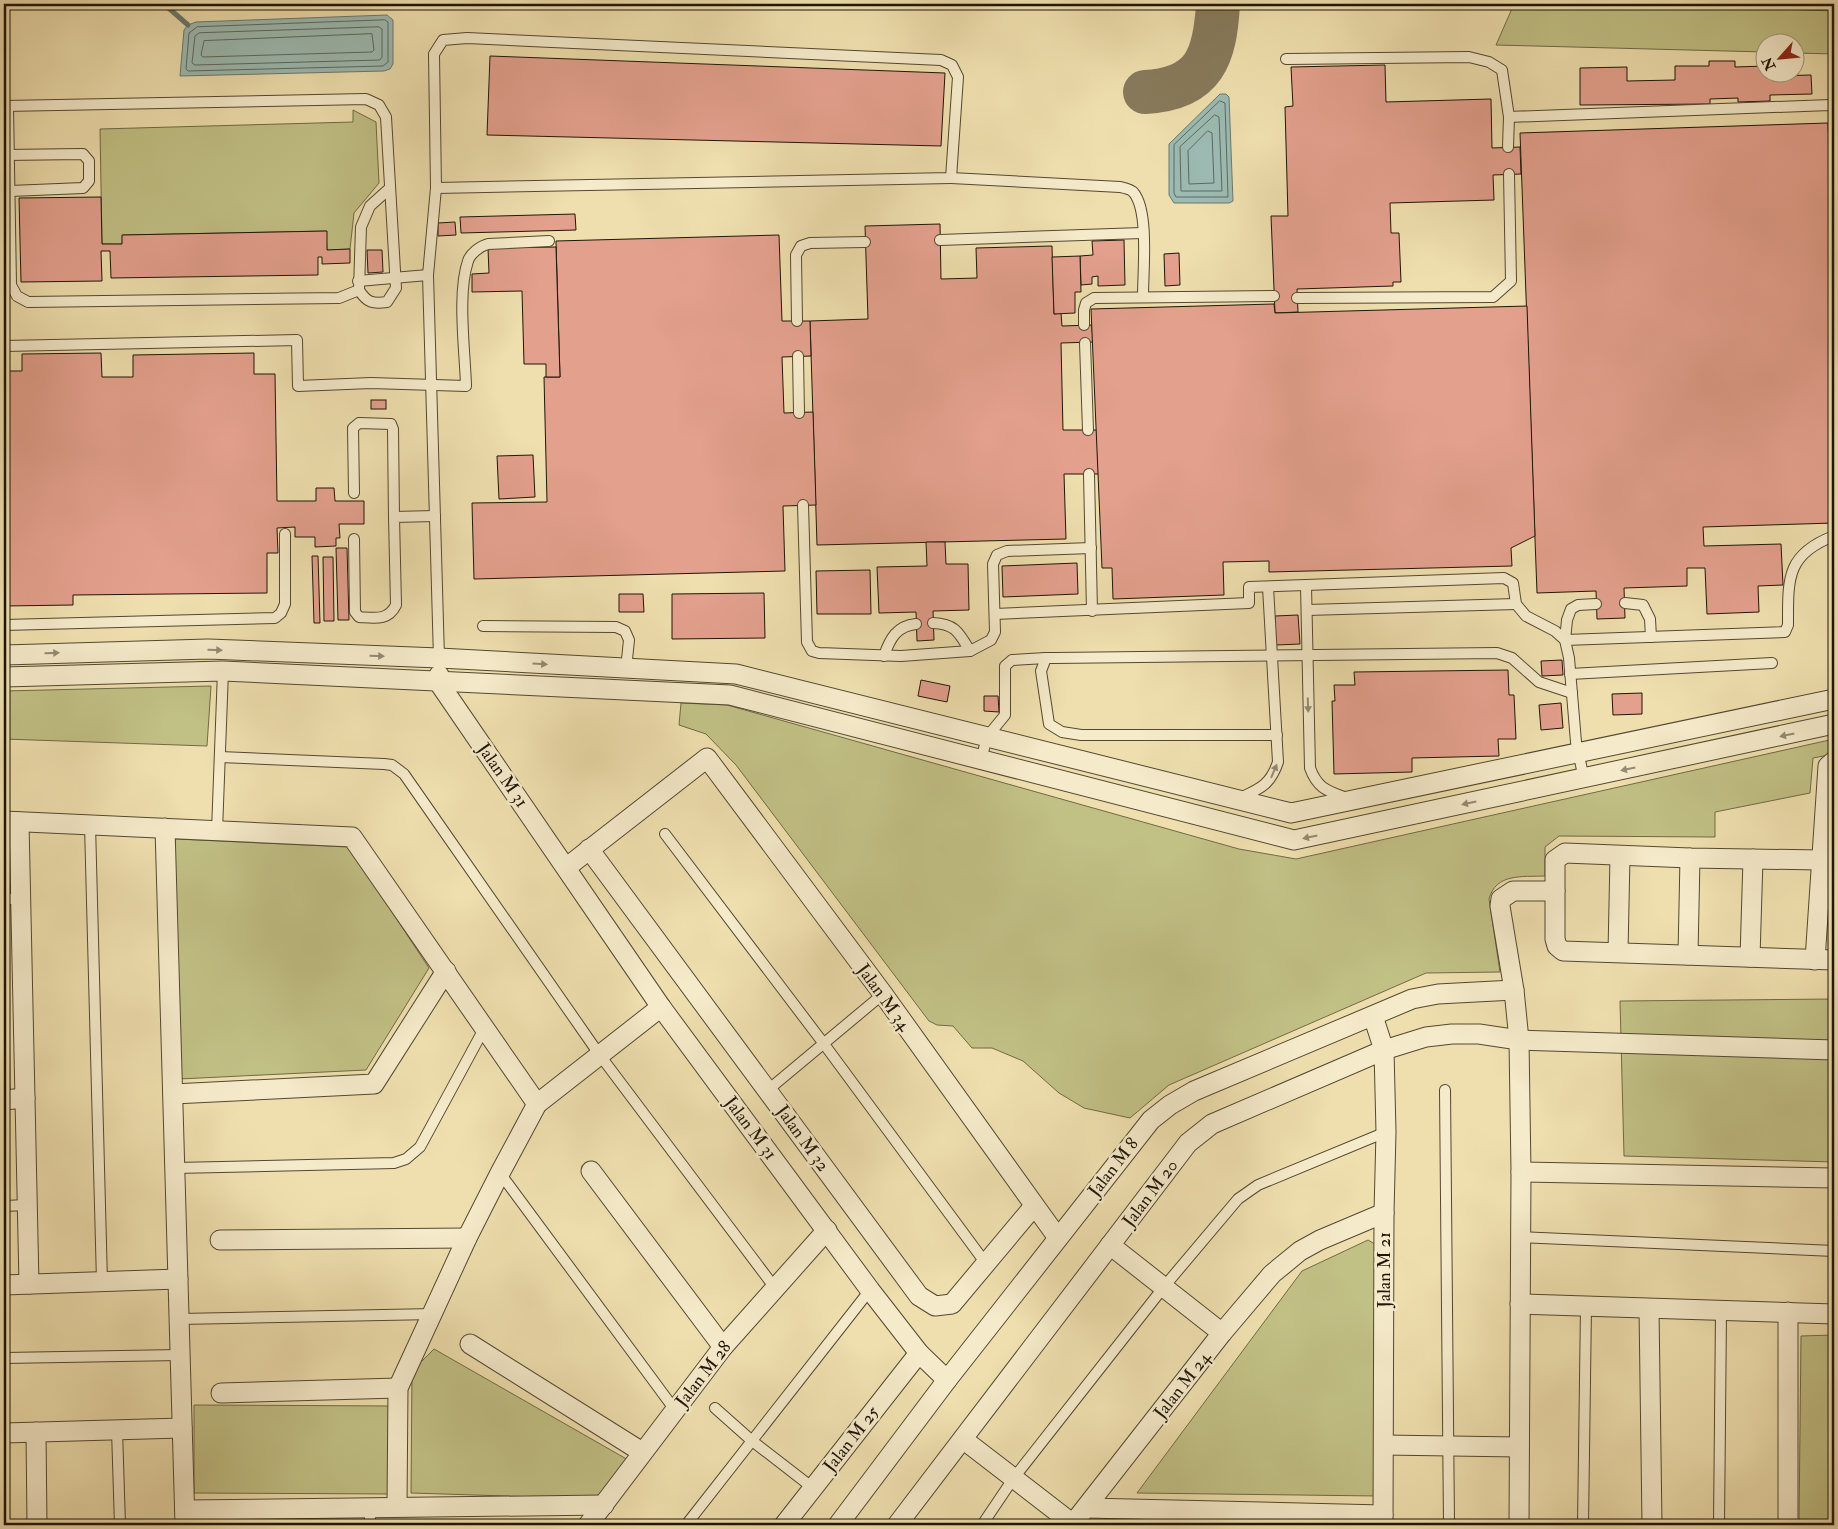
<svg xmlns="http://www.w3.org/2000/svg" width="1838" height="1529" font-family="'IM FELL Double Pica',serif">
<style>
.green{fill:#c1c085;stroke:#706a46}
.water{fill:#9cbbb3;stroke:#6a796f}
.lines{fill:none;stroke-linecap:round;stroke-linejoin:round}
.shore{stroke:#5e685e;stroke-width:1}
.stream{stroke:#6a796f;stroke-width:5}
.taxiway{stroke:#877a5b;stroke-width:44}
.building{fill:#e3a08d;stroke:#1f1508}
.lane-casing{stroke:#534832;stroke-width:12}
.street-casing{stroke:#534832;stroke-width:21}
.lane{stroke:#f5eaca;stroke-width:10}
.street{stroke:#f5eaca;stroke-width:19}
.oneway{fill:#958a73}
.labels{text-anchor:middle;stroke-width:5;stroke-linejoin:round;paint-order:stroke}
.street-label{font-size:18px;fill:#1f1508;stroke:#f5eaca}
</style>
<rect width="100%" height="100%" fill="#efdfae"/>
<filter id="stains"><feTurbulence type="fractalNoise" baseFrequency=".004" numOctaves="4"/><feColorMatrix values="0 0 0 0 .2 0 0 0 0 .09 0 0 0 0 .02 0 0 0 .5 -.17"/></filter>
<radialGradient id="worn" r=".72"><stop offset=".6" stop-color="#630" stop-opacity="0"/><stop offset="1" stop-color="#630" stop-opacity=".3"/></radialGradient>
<g class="green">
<path d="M1514 4H1632L1834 11V54L1796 53V42H1766L1765 52 1496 45Z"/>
<path d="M353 110 376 122 379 183 354 213 350 249 327 250 326 231 123 235 122 244H102L100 129 353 122Z"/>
<path d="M211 686 207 746 4 739V691Z"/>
<path d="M681 703 727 705 1239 849 1296 859 1834 739V754L1813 758 1810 793 1715 812V837L1559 836 1545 847V876C1522 877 1496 873 1489 899L1500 972 1426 973 1169 1085 1130 1118 1084 1108 1059 1093 1023 1061 992 1048H972L953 1026 937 1025 929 1021 736 765 706 734 679 725Z"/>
<path d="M175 839 349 847 429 968 366 1070 179 1079Z"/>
<path d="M4 983H9L10 1094H4Z"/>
<path d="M1834 999V1162L1624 1156 1620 1001Z"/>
<path d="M1368 1240 1380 1247 1378 1496 1137 1493 1302 1271Z"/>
<path d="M1834 1335V1525L1799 1523 1801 1336Z"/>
<path d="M434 1349 630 1461 601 1499 411 1493 412 1371Z"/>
<path d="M194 1405 394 1406V1494L194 1493Z"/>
</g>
<g class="water">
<path d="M387 15 393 20V64L390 69 384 71 180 76 184 30 188 25 196 22Z"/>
<path d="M1220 94H1226L1229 97 1233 201 1229 203H1174L1169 195V144Z"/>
</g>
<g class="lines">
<g class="shore">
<path d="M385 20 388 22V62L383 66 188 71 186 69 189 33 197 27Z"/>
<path d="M379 27 382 29V57L380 60 195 65 192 63 195 36 199 33Z"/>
<path d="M372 34 374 50 372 52 203 57 201 55 204 41Z"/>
<path d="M1220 101 1225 103 1228 197H1176L1174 193V145Z"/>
<path d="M1215 115 1219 117 1222 191H1181L1180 147Z"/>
<path d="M1208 131 1212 133 1214 183 1189 184 1188 151Z"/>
</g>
<path class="stream" d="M164 4 188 25"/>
<path class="taxiway" d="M1145 92C1205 89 1215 56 1218 4"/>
</g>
<g class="building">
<path d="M490 56 945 73 941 146 487 135Z"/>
<path d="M1709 61H1735V67L1766 66V72H1772V76L1811 75 1812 94 1770 95V101L1738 102V98L1710 99V104L1580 105V68L1627 67V81L1675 80V66H1709Z"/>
<path d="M1385 65 1386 102 1491 99 1492 148 1520 147 1521 174 1493 175 1494 200 1390 203 1391 233H1399L1401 282H1393V286L1297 289 1298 312 1275 313 1271 216H1288L1285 107 1293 106 1291 67Z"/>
<path d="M1828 123 1834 291V523L1703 527 1704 546 1781 544 1783 585 1758 586 1759 612 1707 614 1705 568H1687V586L1624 588 1625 618 1597 619 1596 591 1537 593 1520 133Z"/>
<path d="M101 197 102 244H122V235L327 231V250L350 249V263L322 264V257H318V275L111 278 110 251H101L102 281 21 282 19 198Z"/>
<path d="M575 214 576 230 461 233 460 217Z"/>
<path d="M455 222 456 235 438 236V223Z"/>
<path d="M940 224 941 279 977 278 976 248 1052 246 1054 314 1061 313 1062 326 1092 325 1093 342 1061 343 1063 430H1097L1099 474H1064L1066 539 817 545 810 321 868 319 865 226Z"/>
<path d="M779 235 782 321H810L811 356 782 357 784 413 813 412 816 505 783 506 785 571 474 579 472 503 547 502 544 377H560L556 241Z"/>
<path d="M1124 240 1125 285 1098 286V276L1092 277V284L1081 285 1080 256 1093 255 1092 241Z"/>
<path d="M556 247 560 377H546V364H524L522 291 472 292V274L489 273 488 248Z"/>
<path d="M367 250H382L383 272 368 273Z"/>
<path d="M1179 253 1180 285 1165 286 1164 254Z"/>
<path d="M1080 256 1081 292H1075V313L1054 314 1052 257Z"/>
<path d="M1274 304 1275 313 1527 306 1535 536 1511 548 1512 566 1269 572V561L1223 562 1224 595 1113 599 1112 568H1102L1091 309Z"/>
<path d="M101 353 102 377H133V355L254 353V374H275L277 501H316V488H334L335 501H364V524H339L340 538H336V546L315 547V537H295V527L277 528 278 553H267V593L73 595V605L4 606V371H22V354Z"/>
<rect x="371" y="400" width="15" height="9"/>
<path d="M533 455 535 497 499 499 497 456Z"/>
<path d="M926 542H945L946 564H968L969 610 933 611 934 640 917 641 916 612 879 613 877 567 927 566Z"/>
<path d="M336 548H347L349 620H338Z"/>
<path d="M312 556H318L320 623H314Z"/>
<path d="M323 557H333L334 621H324Z"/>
<path d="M1077 563 1078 594 1003 597 1002 566Z"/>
<path d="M870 570 871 614H817L816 571Z"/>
<path d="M764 593 765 638 672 639V594Z"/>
<path d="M619 594H643L644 612H619Z"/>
<path d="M1298 615 1300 644 1276 645 1275 616Z"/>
<path d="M1562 660 1563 675 1542 676 1541 661Z"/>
<path d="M1508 670 1509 695H1514L1516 739H1498L1499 756 1412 758V772L1334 774 1332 701H1335L1334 685H1355L1354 672Z"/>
<path d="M921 680 950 686 947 702 918 696Z"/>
<path d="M1642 693V714L1613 715 1612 694Z"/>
<path d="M984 696H998L999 712 984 711Z"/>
<path d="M1561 703 1563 728 1541 730 1539 705Z"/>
</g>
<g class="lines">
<g class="lane-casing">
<g id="lane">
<path d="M467 38 941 60 952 65 958 77 951 178 436 188 434 54 443 40Z"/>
<path d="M1286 59 1469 57 1489 62 1502 70 1509 117 1508 147"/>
<path d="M4 106 366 99 379 105 386 117 396 288 387 302C373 304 367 303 359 290L361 227 370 206 390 188"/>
<path d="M8 106 11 285 17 296 28 302 339 298 359 290"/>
<path d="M1509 117 1830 105 1834 106"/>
<path d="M4 155 83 154 89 161V181L83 188 10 191"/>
<path d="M951 178 1120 187C1125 188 1131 189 1134 193 1149 212 1143 270 1143 296"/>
<path d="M436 188 428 275 439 658"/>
<path d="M940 240 1142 233"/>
<path d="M358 281 428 275"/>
<path d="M1297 298 1493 297 1511 281 1509 174"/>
<path d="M797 321 796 255 801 246 810 243 865 242"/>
<path d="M1084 325V310L1086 303 1094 298 1274 296"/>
<path d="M1085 343 1088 430"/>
<path d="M4 346 297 340 298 386 371 383 466 386C465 351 457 293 468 261 470 254 480 246 488 244L549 241"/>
<path d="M798 356 799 413"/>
<path d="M1089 474 1092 611"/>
<path d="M354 493 353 428 359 423 391 424 393 429 394 517"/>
<path d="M803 505 807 642 812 651 819 653 901 656 970 651 991 640 995 632 993 564 997 555 1007 551 1091 548"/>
<path d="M354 539 355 612 359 617C375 618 388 621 396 605L394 517 435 516"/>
<path d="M1306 586 1310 768C1318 790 1329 791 1349 799"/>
<path d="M1625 603 1643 605 1650 619 1651 637"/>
<path d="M1596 604 1578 605 1571 609 1567 620 1565 640 1785 632 1788 625C1788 579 1786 554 1834 536"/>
<path d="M1307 610 1516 604"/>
<path d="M995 614 1249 603V587L1504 578 1513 583 1516 604 1526 616 1555 631 1565 640 1569 658 1576 742 1584 779"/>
<path d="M933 623C956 624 959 633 970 651"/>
<path d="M4 625 275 618 281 613 285 604V534"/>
<path d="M483 626 616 627 625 631 629 640 626 669"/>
<path d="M884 656C890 638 897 626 916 624"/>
<path d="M1570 674 1772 663"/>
<path d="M1277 735H1081L1062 732 1049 724 1041 671 1046 658H1054L1497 653 1512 658 1539 682 1572 693"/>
<path d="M220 757 384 764 392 765 404 774 599 1054 775 1288"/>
<path d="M981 760 987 737 1005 715V666L1012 660 1046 658"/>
<path d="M1238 799C1259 789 1270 786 1278 762L1268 587"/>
<path d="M90 825 102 1282"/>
<path d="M217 831 223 671"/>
<path d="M665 834 824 1044 987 1265"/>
<path d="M4 899H20"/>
<path d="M768 1090 883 994"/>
<path d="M1445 1090 1449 1525"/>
<path d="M175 1168 394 1163 406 1159 420 1147 485 1027"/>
<path d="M500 1173 675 1410"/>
<path d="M4 1206 27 1205"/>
<path d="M1520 1237 1834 1251"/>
<path d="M179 1319 434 1314"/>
<path d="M4 1358 180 1355"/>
<path d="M715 1408 751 1440 813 1488"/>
<path d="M117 1430 120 1525"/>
<path d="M370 1525V1508"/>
<path d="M686 1525 870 1290"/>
<path d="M982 1525 1013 1479 1163 1288 1238 1199 1258 1185 1386 1132"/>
<path d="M1583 1525 1586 1306"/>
<path d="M1719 1525 1721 1312"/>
</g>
</g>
<g class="street-casing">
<g id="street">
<path d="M4 655 208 649 439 658 736 674 1291 813 1834 699"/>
<path d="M439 675V683L661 1007 870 1290 919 1353 947 1380"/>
<path d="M4 677 223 671 730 695 1294 840 1834 724"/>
<path d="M4 821 352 837 537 1104"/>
<path d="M19 822 29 1284"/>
<path d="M165 828 185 1525"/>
<path d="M589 849 919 1296 935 1306 952 1304 1034 1206"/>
<path d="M1820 860 1690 858 1565 853 1555 860V939L1557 946 1563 951 1834 960"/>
<path d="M567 867 707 758 883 994 1058 1238"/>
<path d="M1618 952 1620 856"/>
<path d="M1688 955 1690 858"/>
<path d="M1750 957 1753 859"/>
<path d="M1815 960 1828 766 1834 761"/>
<path d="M1373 1016 1384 1050 1386 1132 1384 1213 1383 1525"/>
<path d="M173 1094 374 1084 446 971"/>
<path d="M4 1100 25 1098"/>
<path d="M591 1171 723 1347"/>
<path d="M1521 1172 1834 1178"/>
<path d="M220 1240 467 1238"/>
<path d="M1110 1245 1222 1333"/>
<path d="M4 1285 178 1279"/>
<path d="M1520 1304 1834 1314"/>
<path d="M1649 1309 1652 1525"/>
<path d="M1788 1312V1525"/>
<path d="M470 1344 642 1452"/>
<path d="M221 1393 398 1388"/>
<path d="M36 1432 37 1525"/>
<path d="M4 1433 182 1428"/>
<path d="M964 1440 1073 1524"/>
<path d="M1384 1445 1518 1447"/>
<path d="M397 1507 398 1388 467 1238 500 1173 537 1104 661 1007"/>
<path d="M1087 1508 1383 1515"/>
<path d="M185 1510 604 1505"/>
<path d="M588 1525 723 1347 827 1230"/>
<path d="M784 1525 919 1353"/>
<path d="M838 1525 947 1380 1151 1120 1170 1105 1194 1091 1412 999 1438 994 1514 990"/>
<path d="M897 1525 1188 1143 1212 1124 1384 1050 1426 1037 1452 1034H1479L1519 1040 1834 1050"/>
<path d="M1072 1525 1222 1333 1272 1274 1300 1251 1320 1240 1384 1213"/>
<path d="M1519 1525 1521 1172 1519 1040 1514 990 1500 906 1501 899 1513 891H1555"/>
</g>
</g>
<use href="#lane" class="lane"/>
<use href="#street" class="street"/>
</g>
<defs><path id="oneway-solid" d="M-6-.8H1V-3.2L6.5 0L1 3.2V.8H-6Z" transform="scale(1.25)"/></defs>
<g class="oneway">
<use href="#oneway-solid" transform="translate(215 650) rotate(2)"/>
<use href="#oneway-solid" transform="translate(52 653) rotate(-2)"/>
<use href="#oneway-solid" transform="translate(377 656) rotate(2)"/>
<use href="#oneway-solid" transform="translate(540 664) rotate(3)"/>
<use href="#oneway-solid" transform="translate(1308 705) rotate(88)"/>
<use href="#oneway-solid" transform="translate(1787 735) rotate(168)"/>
<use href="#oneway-solid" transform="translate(1628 769) rotate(168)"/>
<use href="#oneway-solid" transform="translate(1274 771) rotate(-67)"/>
<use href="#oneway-solid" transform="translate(1469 803) rotate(168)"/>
<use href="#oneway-solid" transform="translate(1310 837) rotate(168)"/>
</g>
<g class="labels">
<g class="street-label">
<text transform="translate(503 775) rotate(55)" y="6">Jalan M 31</text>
<text transform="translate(884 997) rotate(54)" y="6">Jalan M 34</text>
<text transform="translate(751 1128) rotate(53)" y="6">Jalan M 31</text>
<text transform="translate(803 1138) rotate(54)" y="6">Jalan M 32</text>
<text transform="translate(1113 1167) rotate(-52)" y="6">Jalan M 8</text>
<text transform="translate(1150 1193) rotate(-53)" y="6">Jalan M 20</text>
<text transform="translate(1384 1270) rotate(-90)" y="6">Jalan M 21</text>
<text transform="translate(703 1374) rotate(-52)" y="6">Jalan M 28</text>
<text transform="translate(1182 1385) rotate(-52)" y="6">Jalan M 24</text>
<text transform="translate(851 1439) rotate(-52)" y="6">Jalan M 25</text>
</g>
</g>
<rect width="1838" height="1529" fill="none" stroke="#efdfae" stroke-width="20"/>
<rect x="5" y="5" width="1828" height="1519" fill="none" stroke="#1f1508" stroke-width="2.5"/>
<rect x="10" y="10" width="1818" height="1509" fill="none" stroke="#1f1508"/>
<g transform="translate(1780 58) rotate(243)"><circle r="24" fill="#f5eaca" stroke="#9f957c"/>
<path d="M0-4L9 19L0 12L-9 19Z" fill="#8f2418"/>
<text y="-8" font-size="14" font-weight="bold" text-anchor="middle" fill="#1f1508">N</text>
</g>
<rect width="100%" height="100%" filter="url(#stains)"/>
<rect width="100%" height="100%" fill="url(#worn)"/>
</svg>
